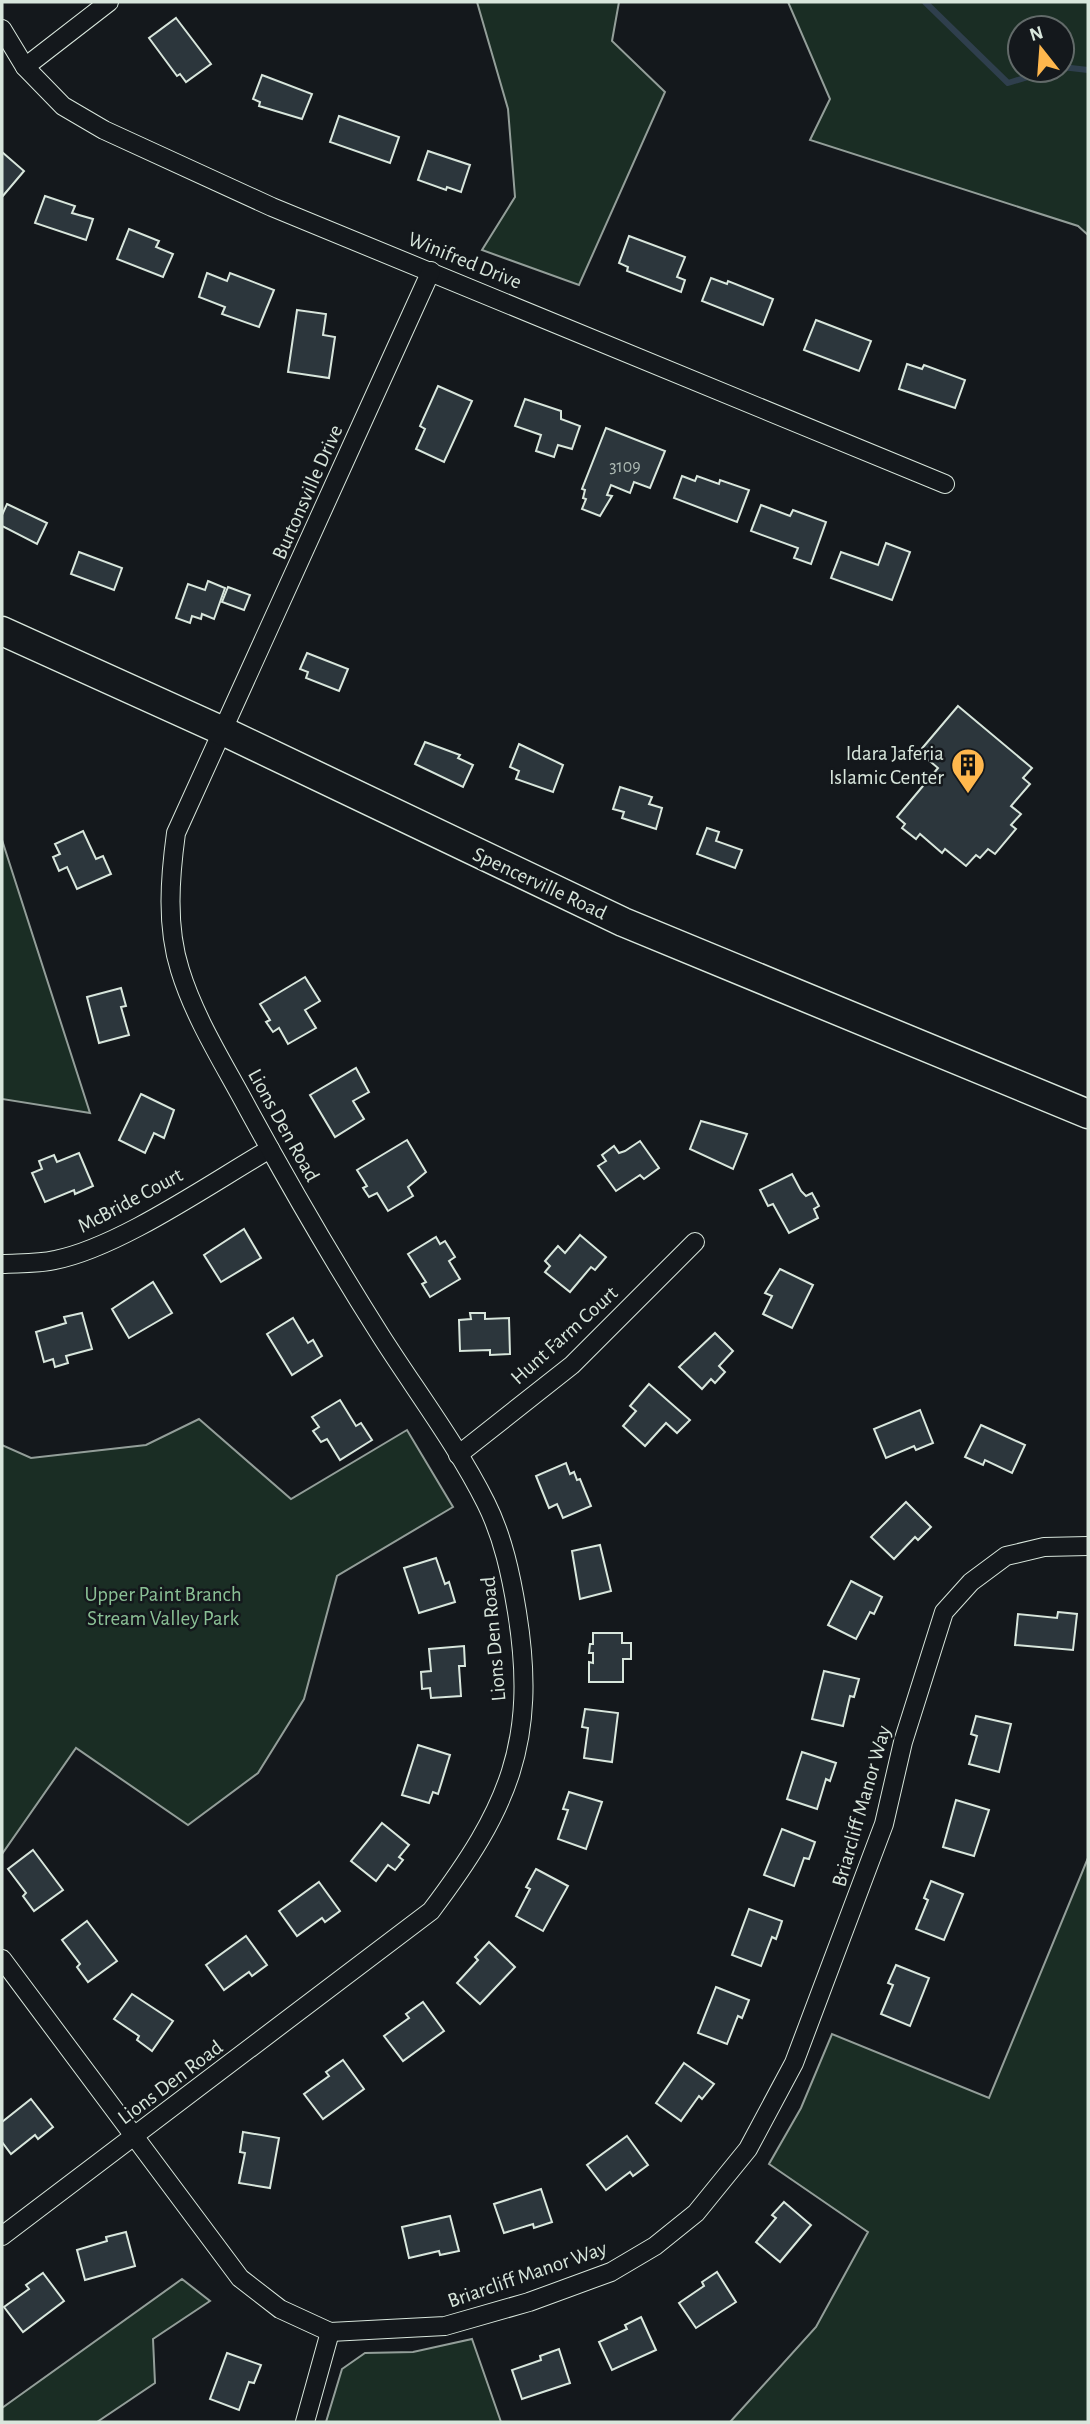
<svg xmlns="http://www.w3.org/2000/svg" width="1090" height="2424" font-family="'Alegreya Sans',sans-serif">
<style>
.green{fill:#1a2d24;stroke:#939e99;stroke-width:2;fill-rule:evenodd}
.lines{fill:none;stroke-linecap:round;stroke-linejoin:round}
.stream{stroke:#2f3f4d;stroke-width:6}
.building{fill:#2c363c;stroke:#d8e6dc;stroke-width:2}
.minor-casing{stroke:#d8e6dc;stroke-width:20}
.primary-casing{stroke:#d8e6dc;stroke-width:31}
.minor{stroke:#14181c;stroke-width:18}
.primary{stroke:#14181c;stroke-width:28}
.labels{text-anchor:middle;stroke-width:5;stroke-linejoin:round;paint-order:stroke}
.number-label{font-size:18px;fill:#adbab4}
.street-label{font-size:21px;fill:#d8e6dc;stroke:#14181c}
.poi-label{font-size:21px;fill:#d8e6dc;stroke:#14181c;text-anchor:end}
.park-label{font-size:21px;fill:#8ac095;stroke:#14181c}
</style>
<rect width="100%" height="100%" fill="#14181c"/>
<g class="green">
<path d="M477 2H619L612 41 665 92 579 285 482 250 515 197 508 109Z"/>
<path d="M788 2H1088V235L1078 226 810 140 830 99ZM1020 28H1062V70H1020Z"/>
<path d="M2 840 90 1113 2 1099Z"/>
<path d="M199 1419 291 1499 407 1430 453 1507 337 1576 304 1699 258 1773 188 1825 76 1748 2 1854V1445L31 1458 146 1445Z"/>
<path d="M1088 1858V2422H730L816 2327 868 2232 769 2164 801 2108 832 2034 989 2098Z"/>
<path d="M182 2279 210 2301 153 2339 155 2383 97 2422H2V2408Z"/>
<path d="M472 2339 501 2422H326L342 2369 365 2353 413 2352Z"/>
</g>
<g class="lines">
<g class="stream">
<path d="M925 2 1008 83 1051 70"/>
<path d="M1062 67 1088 70"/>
</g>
</g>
<g class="building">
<path d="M176 18 211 64 186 82 180 74 177 76 149 38Z"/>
<path d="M262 75 312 94 302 119 259 106 260 102 253 99Z"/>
<path d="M339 116 399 137 390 163 330 142Z"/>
<path d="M428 151 470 165 461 192 447 187 446 190 418 180Z"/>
<path d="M2 152 24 171 2 197Z"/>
<path d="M45 196 75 206 72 213 93 219 86 240 35 223Z"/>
<path d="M129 229 159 241 156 247 173 254 163 277 117 259Z"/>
<path d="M629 236 685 257 677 277 685 280 681 292 627 271 628 267 619 263Z"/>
<path d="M207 273 227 281 230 273 274 290 259 327 222 314 225 307 199 297Z"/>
<path d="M711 278 727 284 728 281 773 299 763 325 702 301Z"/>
<path d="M297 310 326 314 323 335 335 337 329 378 288 372Z"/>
<path d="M816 320 871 341 859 371 804 350Z"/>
<path d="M907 364 922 369 924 365 965 380 955 408 899 389Z"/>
<path d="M438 386 472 401 444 462 416 449 425 429 420 426Z"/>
<path d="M525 399 561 411V419L580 426 572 449 558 445 554 457 536 451 541 435 515 426Z"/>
<path d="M606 428 665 451 650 488 634 482 630 493 611 485 607 495 612 496 600 516 582 509 586 499 583 498 585 490 582 489Z"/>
<path d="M682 476 695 481 697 476 719 484 720 480 749 490 737 522 674 498Z"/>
<path d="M7 504 47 523 37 544 2 526V515Z"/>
<path d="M761 505 790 516 793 510 826 522 811 564 794 558 798 548 751 531Z"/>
<path d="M886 543 910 552 892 600 831 578 841 552 878 565Z"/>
<path d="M79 552 122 568 114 590 71 574Z"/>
<path d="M208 581 225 588 214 619 202 614 201 619 192 616 190 623 176 618 188 584 205 590Z"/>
<path d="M228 587 250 595 244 610 222 602Z"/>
<path d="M307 653 348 669 339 691 306 678 308 672 300 669Z"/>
<path d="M958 706 1032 768 1023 778 1030 784 1011 806 1021 814 1011 825 1016 829 995 854 988 849 980 858 976 855 966 866 945 849 942 853 920 834 916 839 902 828 905 824 897 817 938 768 919 752Z"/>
<path d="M425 742 460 755 458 758 473 765 463 787 415 764Z"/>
<path d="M519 744 563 765 553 792 516 779 519 771 510 767Z"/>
<path d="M620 787 652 797 649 804 662 808 656 829 622 818 624 812 613 809Z"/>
<path d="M707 828 719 832 716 841 742 850 735 868 697 854Z"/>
<path d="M83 831 96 859 103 856 111 874 77 889 67 867 59 871 53 857 60 854 55 844Z"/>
<path d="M305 977 320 1001 305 1010 316 1028 288 1044 279 1028 273 1032 266 1022 270 1020 260 1004Z"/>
<path d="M121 988 126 1006 121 1007 129 1035 99 1043 87 997Z"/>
<path d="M356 1068 369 1092 353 1101 364 1119 335 1137 310 1095Z"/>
<path d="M141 1094 174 1110 164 1138 154 1133 145 1153 119 1140Z"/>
<path d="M701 1121 747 1134 733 1169 690 1149Z"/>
<path d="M407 1140 426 1172 408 1187 413 1196 388 1211 377 1193 369 1197 363 1188 367 1186 357 1170Z"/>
<path d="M640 1141 659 1168 644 1179 640 1175 616 1191 598 1166 606 1161 602 1155 614 1146 619 1153 625 1151Z"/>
<path d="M79 1153 93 1186 75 1194 74 1190 45 1202 32 1173 42 1169 39 1161 54 1155 57 1162Z"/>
<path d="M792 1174 801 1191 806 1196 812 1193 819 1206 814 1209 818 1218 789 1233 773 1204 768 1206 760 1190Z"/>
<path d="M244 1229 261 1258 221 1282 204 1255Z"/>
<path d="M580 1235 606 1257 595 1270 591 1267 570 1292 545 1272 550 1266 545 1261 558 1246 565 1253Z"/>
<path d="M436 1237 440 1244 445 1241 455 1257 449 1261 460 1279 430 1297 422 1284 426 1282 408 1254Z"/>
<path d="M780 1269 813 1285 792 1328 763 1314 772 1296 765 1293Z"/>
<path d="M153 1282 172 1313 129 1338 112 1309Z"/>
<path d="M82 1313 92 1349 66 1356 68 1363 55 1367 53 1359 44 1362 36 1332 66 1323 64 1317Z"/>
<path d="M470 1313H485V1319L509 1318 510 1354 490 1355V1350L460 1351 459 1320 471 1319Z"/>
<path d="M293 1318 308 1343 313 1340 322 1356 292 1375 267 1334Z"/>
<path d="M715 1333 733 1351 719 1366 725 1372 715 1383 711 1379 702 1389 679 1367Z"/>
<path d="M649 1384 690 1420 677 1433 666 1423 645 1446 623 1426 636 1411 630 1406Z"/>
<path d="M340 1400 356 1426 361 1423 372 1440 340 1460 327 1439 321 1442 313 1431 319 1427 312 1417Z"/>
<path d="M920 1410 933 1443 916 1450 914 1446 886 1458 874 1429Z"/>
<path d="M981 1425 1025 1445 1012 1473 985 1460 983 1465 965 1457Z"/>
<path d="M566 1463 570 1474 574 1472 577 1480 580 1479 591 1506 563 1518 557 1504 549 1508 536 1476Z"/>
<path d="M906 1502 931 1527 918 1540 915 1537 894 1559 871 1537Z"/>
<path d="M600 1545 611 1591 580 1599 572 1551Z"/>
<path d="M436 1558 445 1584 449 1582 455 1602 419 1613 404 1568Z"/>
<path d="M851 1581 882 1597 874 1614 870 1612 856 1639 828 1625Z"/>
<path d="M1058 1612 1077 1614 1073 1650 1015 1645 1018 1614 1057 1618Z"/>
<path d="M593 1633H622V1643H631V1659H623V1682H589V1662L593 1663V1653H589L590 1644H593Z"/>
<path d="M464 1646 465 1666H459L461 1696 431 1698 430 1688 422 1689 421 1672 431 1671 429 1649Z"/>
<path d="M824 1671 859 1679 854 1697 850 1696 843 1726 812 1719Z"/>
<path d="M585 1709 618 1713 612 1762 584 1758 588 1728 582 1727Z"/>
<path d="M976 1716 1011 1724 999 1772 969 1764 977 1736 971 1734Z"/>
<path d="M418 1745 450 1755 438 1794 433 1792 429 1803 402 1795Z"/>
<path d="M802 1752 836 1763 830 1781 826 1779 817 1809 787 1799Z"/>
<path d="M569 1792 602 1802 586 1849 558 1839 568 1810 563 1809Z"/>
<path d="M956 1800 989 1810 974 1856 943 1847Z"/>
<path d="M382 1823 409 1845 399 1857 403 1860 395 1870 388 1865 376 1881 351 1861Z"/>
<path d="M782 1829 815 1842 809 1859 804 1858 794 1886 764 1875Z"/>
<path d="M33 1850 63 1890 34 1911 23 1896 26 1893 8 1869Z"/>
<path d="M536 1869 568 1886 543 1931 516 1916 530 1889 526 1887Z"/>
<path d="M931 1881 963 1894 944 1940 916 1929 928 1900 924 1898Z"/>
<path d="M319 1882 340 1911 325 1922 322 1918 297 1936 279 1911Z"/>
<path d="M749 1909 782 1921 776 1939 772 1937 761 1966 732 1955Z"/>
<path d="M87 1921 117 1961 88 1982 77 1967 80 1964 62 1940Z"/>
<path d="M246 1936 267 1965 252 1976 249 1972 224 1990 206 1965Z"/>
<path d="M489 1942 515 1967 480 2004 457 1983 478 1960 475 1957Z"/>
<path d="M896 1965 929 1978 910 2026 881 2014 893 1985 888 1983Z"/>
<path d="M716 1987 749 2000 742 2018 738 2016 727 2044 698 2033Z"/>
<path d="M132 1994 173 2021 152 2051 137 2040 139 2036 114 2019Z"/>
<path d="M423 2002 444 2031 403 2061 384 2036 409 2018 406 2014Z"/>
<path d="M343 2060 364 2089 323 2119 304 2094 329 2076 326 2072Z"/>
<path d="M684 2063 714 2084 702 2099 699 2096 681 2121 656 2103Z"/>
<path d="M31 2099 53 2127 38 2139 35 2135 11 2154 2 2142V2122Z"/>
<path d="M243 2132 279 2138 270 2188 239 2183 245 2153 240 2152Z"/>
<path d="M627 2136 648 2165 633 2176 630 2172 606 2190 587 2165Z"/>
<path d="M541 2189 552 2222 534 2228 533 2224 504 2233 494 2204Z"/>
<path d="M784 2202 811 2225 780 2262 756 2242 776 2218 772 2215Z"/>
<path d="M450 2216 459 2251 440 2255 439 2251 409 2258 402 2227Z"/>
<path d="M126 2232 135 2266 85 2280 77 2250 107 2241 106 2237Z"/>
<path d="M717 2272 736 2302 696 2328 679 2303 704 2286 702 2282Z"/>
<path d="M43 2273 64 2301 23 2332 4 2307 29 2289 26 2285Z"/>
<path d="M641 2317 656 2350 612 2370 599 2342 627 2329 625 2325Z"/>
<path d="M559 2349 570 2383 522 2399 512 2370 541 2360 540 2356Z"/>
<path d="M227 2353 261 2365 254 2383 249 2382 239 2410 210 2399Z"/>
</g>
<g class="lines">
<g class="minor-casing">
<g id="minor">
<path d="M2 29 25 67 63 106 104 130 272 207 945 484"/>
<path d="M25 67 109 2"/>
<path d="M2 1264C19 1263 38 1264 55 1260 120 1247 211 1183 270 1149"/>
<path d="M458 1455 572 1365 695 1242"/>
<path d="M2 1959 240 2278 280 2309 330 2332 445 2326 529 2302 611 2272 655 2246 696 2213 748 2149 794 2063 884 1824 903 1742 944 1612 971 1582 1006 1556 1044 1547 1088 1546"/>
<path d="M2 2236 431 1911C508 1809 538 1742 517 1612 511 1575 503 1537 486 1503 457 1445 416 1391 381 1336 334 1262 290 1186 248 1109 224 1064 195 1019 180 970 166 926 170 877 176 833L431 271"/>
<path d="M305 2422 330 2332"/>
</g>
</g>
<g class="primary-casing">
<path id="primary" d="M2 631 225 732 623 922 1088 1114"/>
</g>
<use href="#minor" class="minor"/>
<use href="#primary" class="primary"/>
</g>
<defs>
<g id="building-pin" transform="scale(1.75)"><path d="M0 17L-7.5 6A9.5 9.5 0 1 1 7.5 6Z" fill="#ffb74d" stroke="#14181c"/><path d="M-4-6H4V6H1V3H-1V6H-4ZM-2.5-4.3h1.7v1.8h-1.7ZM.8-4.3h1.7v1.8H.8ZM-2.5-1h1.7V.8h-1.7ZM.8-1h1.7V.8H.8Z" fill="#111"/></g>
</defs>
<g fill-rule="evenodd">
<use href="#building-pin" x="968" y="765"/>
</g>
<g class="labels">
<g class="number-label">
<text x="625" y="472">3109</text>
</g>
<g class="street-label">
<text transform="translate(465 260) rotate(22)" y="7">Winifred Drive</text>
<text transform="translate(307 492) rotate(-66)" y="7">Burtonsville Drive</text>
<text transform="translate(540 883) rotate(25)" y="7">Spencerville Road</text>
<text transform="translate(284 1125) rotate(61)" y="7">Lions Den Road</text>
<text transform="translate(130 1200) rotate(-28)" y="7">McBride Court</text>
<text transform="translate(564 1335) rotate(-42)" y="7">Hunt Farm Court</text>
<text transform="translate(493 1639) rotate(-95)" y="7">Lions Den Road</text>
<text transform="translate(861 1806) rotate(-74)" y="7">Briarcliff Manor Way</text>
<text transform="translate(170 2082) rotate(-37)" y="7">Lions Den Road</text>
<text transform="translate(527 2274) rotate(-19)" y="7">Briarcliff Manor Way</text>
</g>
<g class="poi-label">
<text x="944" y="760">Idara Jaferia<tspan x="944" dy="24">Islamic Center</tspan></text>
</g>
<g class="park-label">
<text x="163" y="1601">Upper Paint Branch<tspan x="163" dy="24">Stream Valley Park</tspan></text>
</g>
</g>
<rect width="1090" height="2424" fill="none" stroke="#d8e6dc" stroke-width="7"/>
<g transform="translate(1041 49) rotate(343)"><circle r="33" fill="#14181c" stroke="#626a69" stroke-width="2"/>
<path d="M0-5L12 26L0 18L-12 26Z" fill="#ffb74d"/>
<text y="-10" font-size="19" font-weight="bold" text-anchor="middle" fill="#d8e6dc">N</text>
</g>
</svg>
